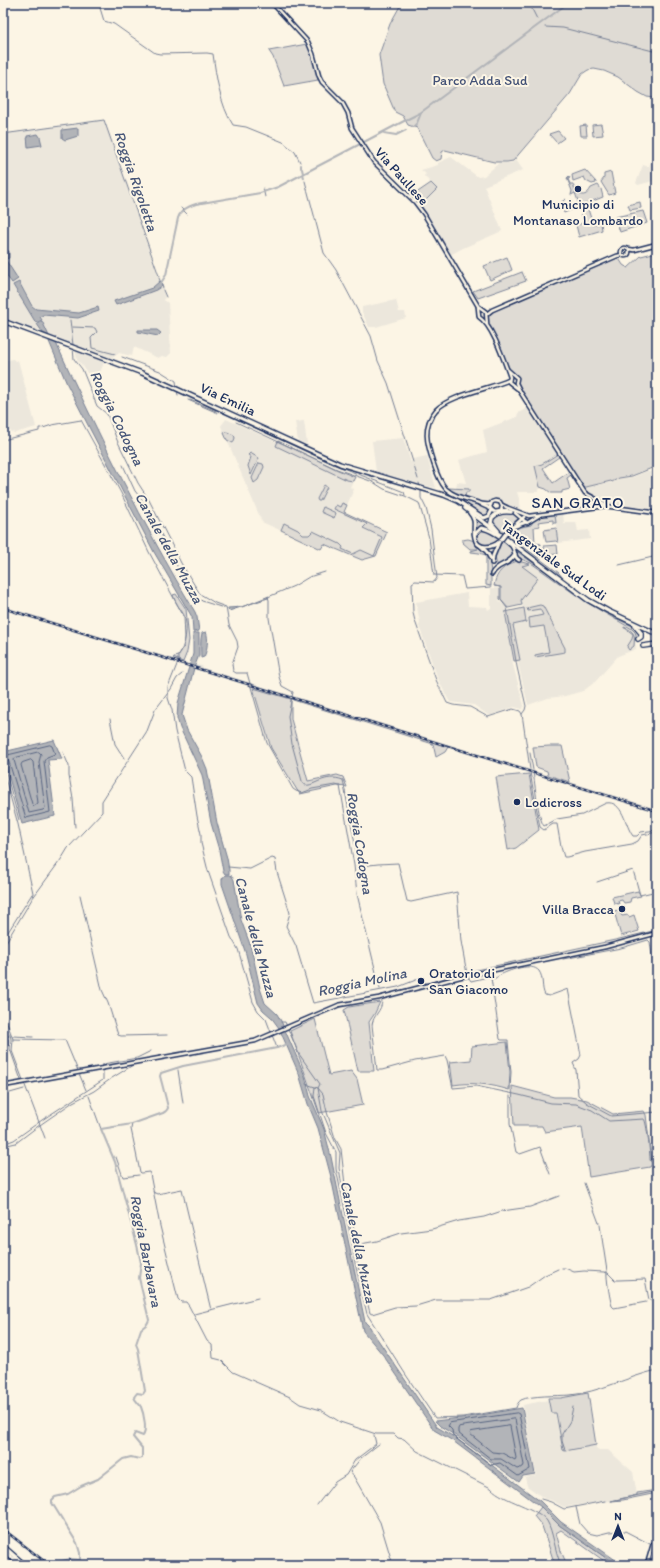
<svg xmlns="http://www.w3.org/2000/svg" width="660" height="1568" font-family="Itim,sans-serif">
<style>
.built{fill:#ece7dc}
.green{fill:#dfdbd4;stroke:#7d8599}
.water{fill:#b2b4b8;stroke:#767f94}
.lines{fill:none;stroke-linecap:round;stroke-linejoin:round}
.shore{stroke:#576482;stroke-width:1}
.stream{stroke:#767f94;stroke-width:1}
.canal{stroke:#b2b4b8;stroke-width:2}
.secondary-casing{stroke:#1b2f5e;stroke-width:5.5}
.primary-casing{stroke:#1b2f5e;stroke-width:6}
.highway-casing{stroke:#1b2f5e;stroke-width:6}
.secondary{stroke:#fcf5e5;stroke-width:2.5}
.primary{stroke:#fcf5e5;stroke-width:3}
.highway{stroke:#fcf5e5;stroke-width:3.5}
.rail-casing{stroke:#1b2f5e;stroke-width:2.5}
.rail{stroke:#fcf5e5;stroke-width:1;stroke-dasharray:3;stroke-linecap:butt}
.primary-bridge-casing{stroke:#1b2f5e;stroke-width:6;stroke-linecap:butt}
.primary-bridge{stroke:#fcf5e5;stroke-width:3}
.poi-dot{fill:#1b2f5e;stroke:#fcf5e5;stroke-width:1.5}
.labels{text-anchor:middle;stroke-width:4;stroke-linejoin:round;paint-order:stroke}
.park-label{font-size:14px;fill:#425176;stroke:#fcf5e5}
.street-label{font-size:14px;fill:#1b2f5e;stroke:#fcf5e5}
.poi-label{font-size:14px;fill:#1b2f5e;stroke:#fcf5e5;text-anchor:start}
.water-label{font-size:15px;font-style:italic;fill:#485779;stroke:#fcf5e5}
.quarter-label{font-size:16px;letter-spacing:1px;fill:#1b2f5e;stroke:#fcf5e5}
</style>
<rect width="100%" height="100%" fill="#fcf5e5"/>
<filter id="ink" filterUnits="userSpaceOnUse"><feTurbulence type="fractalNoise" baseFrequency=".025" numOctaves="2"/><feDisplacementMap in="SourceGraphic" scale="8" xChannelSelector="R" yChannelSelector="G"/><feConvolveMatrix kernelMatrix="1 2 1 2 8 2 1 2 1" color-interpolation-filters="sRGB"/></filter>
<g filter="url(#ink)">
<g class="built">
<path d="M104 120 165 296 164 300 168 303 171 353 167 357 162 356 158 358 134 347 132 356 119 353 114 357H110L49 336 40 317 19 282 13 285 30 311 40 330 38 331 3 319V271L12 283 3 251V134Z"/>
<path d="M451 157 478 177 484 176 499 163H512L516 160 523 170 484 186 502 231 463 248 450 255 421 206 437 189 424 176 426 174 421 170 438 165V163L442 161Z"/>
<path d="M657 161V180L638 185 636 183 643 165 649 167 650 163Z"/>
<path d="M396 300 399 312H405L406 318 376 327H369L362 312V307Z"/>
<path d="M75 348 105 360 98 377 93 383 83 366 77 360Z"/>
<path d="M13 359 15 361 18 360 36 427 15 433 3 429V361Z"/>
<path d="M528 408 558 454 542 464 535 466 540 488 538 492H517L520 502 519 511 508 507 504 502 494 499 486 503 465 497 466 492 456 489 457 482 466 483 459 460 487 452 483 430 517 417 518 413Z"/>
<path d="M226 419 338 470 355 477 350 487 354 489 344 512 387 532 376 556 362 560 324 543 321 549 262 522 221 426Z"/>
<path d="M304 421 307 444 298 441 295 422Z"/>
<path d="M403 438 411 462H413V459L427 456 436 488 418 485 376 472 372 441Z"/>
<path d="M657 470V513L605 505 587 495 582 488 611 482V483L619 478 633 477 647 471 649 472Z"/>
<path d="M563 513 564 523 576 522 578 531 589 530 590 539 558 543 555 514Z"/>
<path d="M532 564 586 602 633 630 637 638 635 642 636 649 618 656 595 682 583 691 565 696 548 698 528 705 518 663 517 660H520L513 625 526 622 521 600 522 566Z"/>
<path d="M491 588H499V601L506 607 513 665 524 706 522 709 514 707 492 715H488L474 705 450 702 448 699 438 679 419 626 420 622 416 602 467 593 468 606 487 607 488 610 491 608Z"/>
<path d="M3 606 177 660 176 663 3 609Z"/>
<path d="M197 665 202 666 203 668 657 809V812L249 685 201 670 200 671 196 670 195 668Z"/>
<path d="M548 1400 551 1413H555L563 1450 565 1451 596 1445V1448L599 1450H608L633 1472 637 1495 611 1501 564 1507 551 1500 545 1499 527 1486 525 1477 536 1475 523 1405Z"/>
<path d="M3 1528 17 1538 51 1565H46L3 1532Z"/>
</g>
<g class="green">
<path d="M405 3H657V96L654 98 647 97 638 92 618 77 604 71 594 69 588 70 582 74 570 94 513 161 507 162H494L445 150 442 152 441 159 436 161 432 158 417 128 408 125 403 116 395 112 383 84 379 55 390 24 400 6Z"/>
<path d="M307 44 312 55 318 80 284 86 273 57 269 51Z"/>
<path d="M601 124 603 135 593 136 592 125Z"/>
<path d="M586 125 587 136H581L580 126Z"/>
<path d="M558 131 564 138 557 143 549 134Z"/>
<path d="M585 170 596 182V183L592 184 586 181 584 177 573 181 572 175Z"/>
<path d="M611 172 615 193 609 195 601 182 604 178V174Z"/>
<path d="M569 176 570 178 568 179 570 184H573L576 193C584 197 587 195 591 188L598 185 601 189 603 197 575 208C580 204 578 201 575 193L571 195 572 191 567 178Z"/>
<path d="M431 183 437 189 421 205 412 196Z"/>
<path d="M566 199 564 201 568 210 573 209 564 213 560 203Z"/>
<path d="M640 202 641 208 630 210 628 205Z"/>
<path d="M585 208 588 209 593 225 601 223 602 230 579 237 576 225 584 223 581 212Z"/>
<path d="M643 211 647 223 620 232 615 217Z"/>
<path d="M657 237V466L632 476 619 478 612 482 611 481 582 488 508 369 488 323V318L492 312 618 257 623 265 628 268 641 256 657 252 653 239Z"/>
<path d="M507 257 512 270 490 280 484 266Z"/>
<path d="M522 272 526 281 478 298 473 291Z"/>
<path d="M227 432 234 435 235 438 233 443 227 440 224 433Z"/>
<path d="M278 441 338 470 355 477 353 481 347 480 276 446Z"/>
<path d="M250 453 259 458 251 475 248 466 251 457 248 455Z"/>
<path d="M558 454 559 457 543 468 553 483 569 472 571 475 567 478 570 489 562 491V493H551L546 489 540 487 535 466 542 464Z"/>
<path d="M259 463 263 464 264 467 258 480 254 483 252 478Z"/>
<path d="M324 485 327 487 320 501H318L317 499Z"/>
<path d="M448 488 469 489V492H466L465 497 456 494Z"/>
<path d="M453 496 488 509 490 512 489 515 483 517Z"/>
<path d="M342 503 347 505 344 512 387 532 376 556 362 560 324 544 321 549 281 530 284 523 298 530 303 535H309L313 531 340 544 343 547 342 549 353 554 361 550 374 556 382 537 363 528 367 524 334 509 336 505 340 507Z"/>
<path d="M323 507 336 513 334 518 321 512Z"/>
<path d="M507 512 514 513 519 518C516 524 509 528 505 534L494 525 492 520 497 515Z"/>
<path d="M555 514 556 523H553V520L538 522 540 526 534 527 535 543 541 544V545H527L525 548 559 573 562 577 507 536 517 528 531 525 534 520 546 515Z"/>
<path d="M475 517 490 529 479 528 476 530Z"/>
<path d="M556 528 558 543 556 541 546 542 544 530Z"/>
<path d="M481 529 490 531 501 539C495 545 487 547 480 544L476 539V534Z"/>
<path d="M468 539C473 540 475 542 479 545 492 557 491 570 491 586L486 585V555L479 553 471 552V551L478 549H470L462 542V540Z"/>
<path d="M503 541C520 553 514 558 498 566 492 555 496 550 503 541Z"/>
<path d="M557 545 558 554 545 555 544 546Z"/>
<path d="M515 550 587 601 613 617 637 628 640 636 637 638 635 632 632 629 586 602 531 563 516 557Z"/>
<path d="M517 561 530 564 522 566 538 578 521 600 522 605 508 608 501 600V587L494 586C496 572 504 566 517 561Z"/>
<path d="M176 594 186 609 189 640 187 652 183 662 173 658 174 657 178 656C185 647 189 626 184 615 180 608 175 603 173 595Z"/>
<path d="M540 605 543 606 565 648V652L535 657V655L549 652 544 626 530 628 529 618 543 615 540 609 528 611 527 608Z"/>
<path d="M524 608 526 622 513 625 520 660 514 661 505 612Z"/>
<path d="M624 627C635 632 635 634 634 646L629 650 627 647 632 639 633 634 625 628H624Z"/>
<path d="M253 688 291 699V719L308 781 337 775 343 777 347 787 337 786 300 794 297 790 271 748Z"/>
<path d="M293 699 434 742 448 747 445 752 436 757 433 744 293 700Z"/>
<path d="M550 746H562L570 782 548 775 547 771 536 767 533 747Z"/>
<path d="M529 774 539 830 516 848 508 850 496 777Z"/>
<path d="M638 891 641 896 631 898 630 902 624 903 622 900 618 901 619 904 614 903 612 897Z"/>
<path d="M619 910 622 916 628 915 629 917 634 915 639 931 621 936 614 911Z"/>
<path d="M380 1002 375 1013 369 1022 374 1071H358L344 1010 349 1007Z"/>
<path d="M315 1019 329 1075 351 1071 357 1079 363 1105 319 1113 290 1031Z"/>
<path d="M507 1042 510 1072 509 1090C490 1084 472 1082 453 1085L450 1062 471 1060 472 1046Z"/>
<path d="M512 1086 554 1097H570L587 1100 613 1114 644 1111 646 1115 652 1164 650 1167 589 1177 582 1127 545 1132 542 1126H514Z"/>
<path d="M588 1393 596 1445 565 1451 563 1450 556 1413H551L548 1398H561Z"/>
<path d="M657 1490V1493L623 1500 611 1501 637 1495V1493Z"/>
<path d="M541 1507 559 1525 616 1565H610L607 1563 561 1530 556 1533 561 1551 567 1565H555L542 1526 534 1516Z"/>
</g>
<g class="water">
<path d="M78 128V136L65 140 62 138V130Z"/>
<path d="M38 134 40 137 42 145 28 147 27 136Z"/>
<path d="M3 251H9V258L5 259 18 279 12 283 3 271Z"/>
<path d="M160 281 162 286 156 290 116 305 114 301 152 288Z"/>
<path d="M19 282 32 306 36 309 79 313 98 307 99 311 78 318 43 315 40 317 42 320 36 323 13 285Z"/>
<path d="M42 321 49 336 43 333 37 324Z"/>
<path d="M138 330H157L161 333 158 336 138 332Z"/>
<path d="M48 339 55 341C98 433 143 525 195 612L197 617 199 631 193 632 192 617 154 552 90 429 67 384Z"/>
<path d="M269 596 268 598 229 611 228 608 242 607Z"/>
<path d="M206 632C209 638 207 651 204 657L201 658C201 651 200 640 202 633Z"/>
<path d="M193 633H199V655L194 668 182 715 187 730 202 757 207 769 217 823 227 858 229 870V874H225L223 871 219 850 211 823 202 775 180 728 177 718 178 703 193 654Z"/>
<path d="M54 740 62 759 48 760 55 816 22 824 3 756V752Z"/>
<path d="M225 875H229L232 876 234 880 241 920 251 947 260 988 265 1003 277 1014 281 1021 305 1076 310 1096 324 1129 331 1157 365 1322 370 1327 372 1331 437 1427 454 1437 529 1493 540 1501 561 1522 617 1561 634 1565H616L559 1525 541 1507 453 1441 434 1430 383 1355 363 1331 331 1177 318 1128 308 1104 299 1074 279 1028 271 1017 263 1010 258 1003 246 954 222 884V879Z"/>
<path d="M522 1408 535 1474 523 1476 519 1482 456 1436 440 1426 435 1421 469 1417Z"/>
</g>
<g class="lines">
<g class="shore">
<path d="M50 745 52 746 55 754 47 757 44 761 50 812 26 818 9 762 5 756Z"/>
<path d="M39 752 41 754 39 762 45 808 43 810 29 813 14 760 15 758Z"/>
<path d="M31 760 33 762 38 803 34 806 32 804 21 765 22 763Z"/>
<path d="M517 1413 519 1414 530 1469 518 1476 500 1463 491 1465 453 1436 452 1430 448 1426 450 1423Z"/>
<path d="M515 1419 524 1465 523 1467 517 1469 501 1459H491L458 1433V1429L459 1427Z"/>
<path d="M510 1426 516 1458 515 1460 502 1453 492 1452 470 1434 471 1432Z"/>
</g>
<g class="stream">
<path d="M101 3 100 8 104 21 114 24 155 53 160 54 207 53 213 54C216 76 220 105 233 125L246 127 283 142 295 152 300 162"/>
<path d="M529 3 537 19"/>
<path d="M545 27 563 28 657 52"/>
<path d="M3 134 104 120 159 276"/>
<path d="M305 181 324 253 336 270 371 336 378 361 388 383 413 462"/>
<path d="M263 188 265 197"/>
<path d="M181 208 187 214"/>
<path d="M159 278 163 288"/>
<path d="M163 290 166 297"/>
<path d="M70 320 73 345"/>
<path d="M72 327 95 328 97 332 91 338 92 348 115 354"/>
<path d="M73 348 74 359 82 369 97 406 107 414 117 440 138 483 149 500 181 563 200 594 215 603 226 607 229 625 237 641 238 647 232 664 233 671 236 673H247L267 743 293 789 296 791 302 793 312 789 335 785 340 786 354 865 357 894 380 989"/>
<path d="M657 351 656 352 657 354"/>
<path d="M122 357 160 371 176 381 177 388"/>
<path d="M177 391 178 395"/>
<path d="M188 400 218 413"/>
<path d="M190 400 216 411"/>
<path d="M238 420 335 465 404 492 405 495"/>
<path d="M236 422 337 469 373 482 384 489 405 496 419 503 429 538 434 575 462 576 465 589 491 587"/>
<path d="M43 428 52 425 81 420 121 493 149 552 184 617 185 638 184 647 178 656V662L168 687V698L172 710 175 731 185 771 191 777 197 816 201 834V843L208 871 231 937 238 949 253 1002 258 1011 266 1019 277 1048"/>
<path d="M3 440 39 431V428H41"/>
<path d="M123 465 135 491 144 502 158 528 188 588 202 601 227 609"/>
<path d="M414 466 418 479"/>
<path d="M419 483 420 486"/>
<path d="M421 490V498L426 508 431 529 437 578 434 582 415 581 412 583 413 613 415 621 436 680 447 703 453 705 470 707 488 717 513 709 520 711 522 714 530 769"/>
<path d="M619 565 657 556"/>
<path d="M495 586 500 587V599L507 608 517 667 526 706 525 710 522 714"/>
<path d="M268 597 269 600V618L279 677 282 686 293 692 288 716 292 744 302 781C303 782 304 785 306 785 313 787 325 773 343 780L359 865 361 866 378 864 398 863 407 901 411 902 457 892 461 941 467 974"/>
<path d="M268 597 294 586 309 577 325 572"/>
<path d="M110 719 115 744 124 758"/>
<path d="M63 752 69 766V776L73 799 75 827"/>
<path d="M530 753 533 770"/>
<path d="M3 762 19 820"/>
<path d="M3 771 18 824 33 893 32 899"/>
<path d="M530 772 540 827 544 830 553 824H557L561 847 564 857H567L585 852 632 844 638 841 642 835 657 832"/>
<path d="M533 772C535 783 538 819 544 826L557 819 582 815 606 803C623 800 625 826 633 836H637L641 832 657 830"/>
<path d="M228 867 250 869 272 858 275 859 277 872 290 913 286 926 296 946 313 1003 398 987 421 978 425 983H428L462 973 615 940 657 930"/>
<path d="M597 882 633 870 640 895 657 891"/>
<path d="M80 895 102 990 108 1003 118 1035 121 1036 167 1035"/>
<path d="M3 940 32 894"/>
<path d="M3 947 32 899 62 858 68 848 102 812V801L147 731 155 710 171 689 177 678 182 674"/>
<path d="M563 959 621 948 648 940 650 942 657 989"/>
<path d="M468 977 471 981 488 977 491 978 500 1039 501 1040H508V1042L511 1072 510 1090"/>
<path d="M491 979C496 979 498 976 502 974 511 970 531 962 539 971 544 978 541 988 545 995L549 996 568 989 581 1055 579 1059 573 1063 576 1070 578 1095 587 1103 611 1116 657 1112"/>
<path d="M382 1001C382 1011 373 1015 372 1025L377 1070H382L415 1061 445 1056 447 1060 453 1088 476 1086 519 1095 551 1103 576 1104 592 1110 609 1121 644 1119C647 1122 650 1153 650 1160L652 1163 657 1162"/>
<path d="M3 1012 13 1039 12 1051 45 1138"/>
<path d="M281 1022H285L299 1054 320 1084 318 1088 322 1111 340 1153 339 1168 343 1192 358 1266 370 1313 372 1314 395 1307 416 1306 436 1300H491L528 1287 545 1275 558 1269"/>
<path d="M10 1033 11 1040 10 1049 21 1080"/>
<path d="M3 1036H9"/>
<path d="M12 1036 33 1037"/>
<path d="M3 1039H8V1046L3 1050"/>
<path d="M13 1039 65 1040 86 1090"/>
<path d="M178 1070 183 1103"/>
<path d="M306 1084 318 1088 323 1094 327 1112 335 1138 341 1149 345 1185 355 1235 360 1244 377 1241 401 1233 432 1229 459 1221 484 1217 502 1211 530 1207 559 1196"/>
<path d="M315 1087 314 1096 326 1133 336 1152V1169L352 1243 355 1263 367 1314 406 1375 435 1418 463 1417 516 1408C517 1405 518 1402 521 1400 531 1395 558 1396 570 1395 597 1393 630 1376 657 1370"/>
<path d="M3 1095 24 1089"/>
<path d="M89 1096 101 1129"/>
<path d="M510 1096V1124L516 1152 520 1154 540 1147 550 1174"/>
<path d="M132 1124 131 1129 140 1172 141 1173 149 1172 150 1174 160 1226 178 1299 181 1302H186L189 1306 207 1341 212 1345 213 1358 221 1360 233 1372 290 1397 300 1404 321 1410 340 1422 376 1434H394L398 1438 404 1439 417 1451 491 1488C503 1501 538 1508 547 1521 553 1531 555 1552 561 1565"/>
<path d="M3 1144 14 1140 42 1120 103 1080V1064L137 1058 151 1051"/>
<path d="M3 1146 16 1143 37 1127 73 1102 94 1091 112 1078 133 1065"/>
<path d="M116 1157 123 1177 139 1175"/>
<path d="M584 1183 599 1223"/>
<path d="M153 1192 157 1194 182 1189 211 1310"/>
<path d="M600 1225 607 1271C606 1277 610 1300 612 1306L614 1308 646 1302"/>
<path d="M562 1268H565L574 1272 584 1271 604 1272 608 1273 615 1280H619L645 1279 649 1300 657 1301"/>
<path d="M194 1314 258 1298"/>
<path d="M379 1444 361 1458 350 1472 354 1477 380 1522 393 1565"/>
<path d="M565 1450 562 1441V1434L570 1421 573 1407"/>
<path d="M541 1499 551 1502 564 1509 605 1501"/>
<path d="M611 1501 657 1491"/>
<path d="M317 1505 335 1482 346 1475 355 1460 376 1444 374 1435"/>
<path d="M576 1507 580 1524 588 1533 597 1535 609 1532 625 1531 650 1544"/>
</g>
<g class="canal">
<path d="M413 127 417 123 421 113"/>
<path d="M384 133 396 135 406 130"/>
<path d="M301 165V168"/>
<path d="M302 169 304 178"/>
<path d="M159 286 166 275 178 218C181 210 187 207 196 204L260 193 278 187 406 120 420 113 568 3"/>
<path d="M51 1564 70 1559 80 1560V1553L77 1543 52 1503V1500L55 1497 68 1494 81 1486 98 1479 123 1459 131 1457 139 1459 142 1458V1448L133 1437 135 1433 143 1436C147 1430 144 1414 141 1407 139 1403 135 1401 134 1397L137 1393 143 1394 145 1391 138 1349 136 1344 141 1329 147 1324 149 1320 139 1278 141 1263 137 1245 115 1162 101 1129 132 1124 163 1113C165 1112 167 1111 168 1108 168 1106 161 1080 160 1076L161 1073 183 1066 277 1048 287 1044"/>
</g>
<g class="secondary-casing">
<g id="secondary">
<path d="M272 3 308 42 313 54 319 76 322 82 342 102 348 113 352 128 374 162 415 202 424 214 478 306 486 312 487 324"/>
<circle cx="625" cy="252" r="4"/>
<path d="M628 249 634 250 657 244"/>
<path d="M478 307 479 317C493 326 504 361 510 377L509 382 518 389"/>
<path d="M487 314 492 310 617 256 622 255"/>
<path d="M508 370 517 378 516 383 521 393 585 493 603 503 605 506"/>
<path d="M491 504C485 506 479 503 473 501 463 498 454 496 446 489 439 481 436 471 433 462 427 444 422 426 436 410 450 395 489 389 509 380"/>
<path d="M482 505 491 509"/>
<path d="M502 505 508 508 529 516 605 506 657 513"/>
<path d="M501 511 502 506 500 502 495 501 492 502 490 507C494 516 500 509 507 510"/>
<path d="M515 513 527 523 540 515"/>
<path d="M3 1086 255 1041 339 1005 379 998 460 977 605 947 657 933"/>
<path d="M652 1559 653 1554 657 1548"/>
<path d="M648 1561 653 1544H657"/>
<path d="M3 1562 7 1565"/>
</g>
</g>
<g class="primary-casing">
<g id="primary">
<path d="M3 321 142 373 340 464 444 495 458 501 484 518 489 516 492 510"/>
<path d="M470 513C478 522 472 528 475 538 477 550 492 548 499 542"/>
<path d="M513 527 526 522"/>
<path d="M507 532 524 517"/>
<path d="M475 534 481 528C489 528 506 540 512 546 516 551 513 557 519 560"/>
<path d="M481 546 487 552 492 561"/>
<path d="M492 563 493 556 498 544"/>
<path d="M492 574C497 563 511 565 515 554"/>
<path d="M647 1565 648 1561"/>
<path d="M652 1565 657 1559"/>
</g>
</g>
<g class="highway-casing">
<g id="highway">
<path d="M465 508 588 600 608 611 657 634"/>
<path d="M491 523 492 518C497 512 504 511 511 512"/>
<path d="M491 523 498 531"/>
<path d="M635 626 641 633V637L638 639"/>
<path d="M643 646 657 644"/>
<path d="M3 1546 25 1565"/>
<path d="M3 1550 20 1565"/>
</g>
</g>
<use href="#secondary" class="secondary"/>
<use href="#primary" class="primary"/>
<use href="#highway" class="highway"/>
<g class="rail-casing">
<g id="rail">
<path d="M3 608 657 811"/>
<path d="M3 1529 49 1565"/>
</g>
</g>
<use href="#rail" class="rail"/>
<g class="primary-bridge-casing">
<path id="primary-bridge" d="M501 540 507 532"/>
</g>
<use href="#primary-bridge" class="primary-bridge"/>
</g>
</g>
<g class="poi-dot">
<circle cx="578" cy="189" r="4"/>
<circle cx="517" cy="802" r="4"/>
<circle cx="622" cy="909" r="4"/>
<circle cx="421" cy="981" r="4"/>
</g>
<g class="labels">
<g class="park-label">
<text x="480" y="85">Parco Adda Sud</text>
</g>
<g class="street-label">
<text transform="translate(402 176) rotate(48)" y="5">Via Paullese</text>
<text transform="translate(228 399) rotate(25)" y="5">Via Emilia</text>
<text transform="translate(554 560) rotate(36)" y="5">Tangenziale Sud Lodi</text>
</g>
<g class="poi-label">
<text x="578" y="209" text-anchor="middle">Municipio di<tspan x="578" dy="16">Montanaso Lombardo</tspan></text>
<text x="525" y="807">Lodicross</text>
<text x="614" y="914" text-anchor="end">Villa Bracca</text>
<text x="429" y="978">Oratorio di<tspan x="429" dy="16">San Giacomo</tspan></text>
</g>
<g class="water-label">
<text transform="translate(136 181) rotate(71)" y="5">Roggia Rigoletta</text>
<text transform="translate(117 418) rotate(64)" y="5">Roggia Codogna</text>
<text transform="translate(169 548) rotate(61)" y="5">Canale della Muzza</text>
<text transform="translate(360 843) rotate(81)" y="5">Roggia Codogna</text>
<text transform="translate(256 937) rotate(75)" y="5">Canale della Muzza</text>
<text transform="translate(362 982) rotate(-12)" y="5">Roggia Molina</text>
<text transform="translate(358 1242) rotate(78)" y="5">Canale della Muzza</text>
<text transform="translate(146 1251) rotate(79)" y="5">Roggia Barbavara</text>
</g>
<g class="quarter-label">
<text x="578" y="508">SAN GRATO</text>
</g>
</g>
<rect width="660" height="1568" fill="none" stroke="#fcf5e5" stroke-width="16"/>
<rect x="8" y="8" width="644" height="1552" fill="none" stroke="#1b2f5e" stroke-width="1.5" filter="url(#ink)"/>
<g transform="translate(618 1526)" stroke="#fcf5e5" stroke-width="3" paint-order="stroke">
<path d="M0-3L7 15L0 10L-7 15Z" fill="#1b2f5e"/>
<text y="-6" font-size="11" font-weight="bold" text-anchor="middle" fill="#1b2f5e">N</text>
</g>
</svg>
